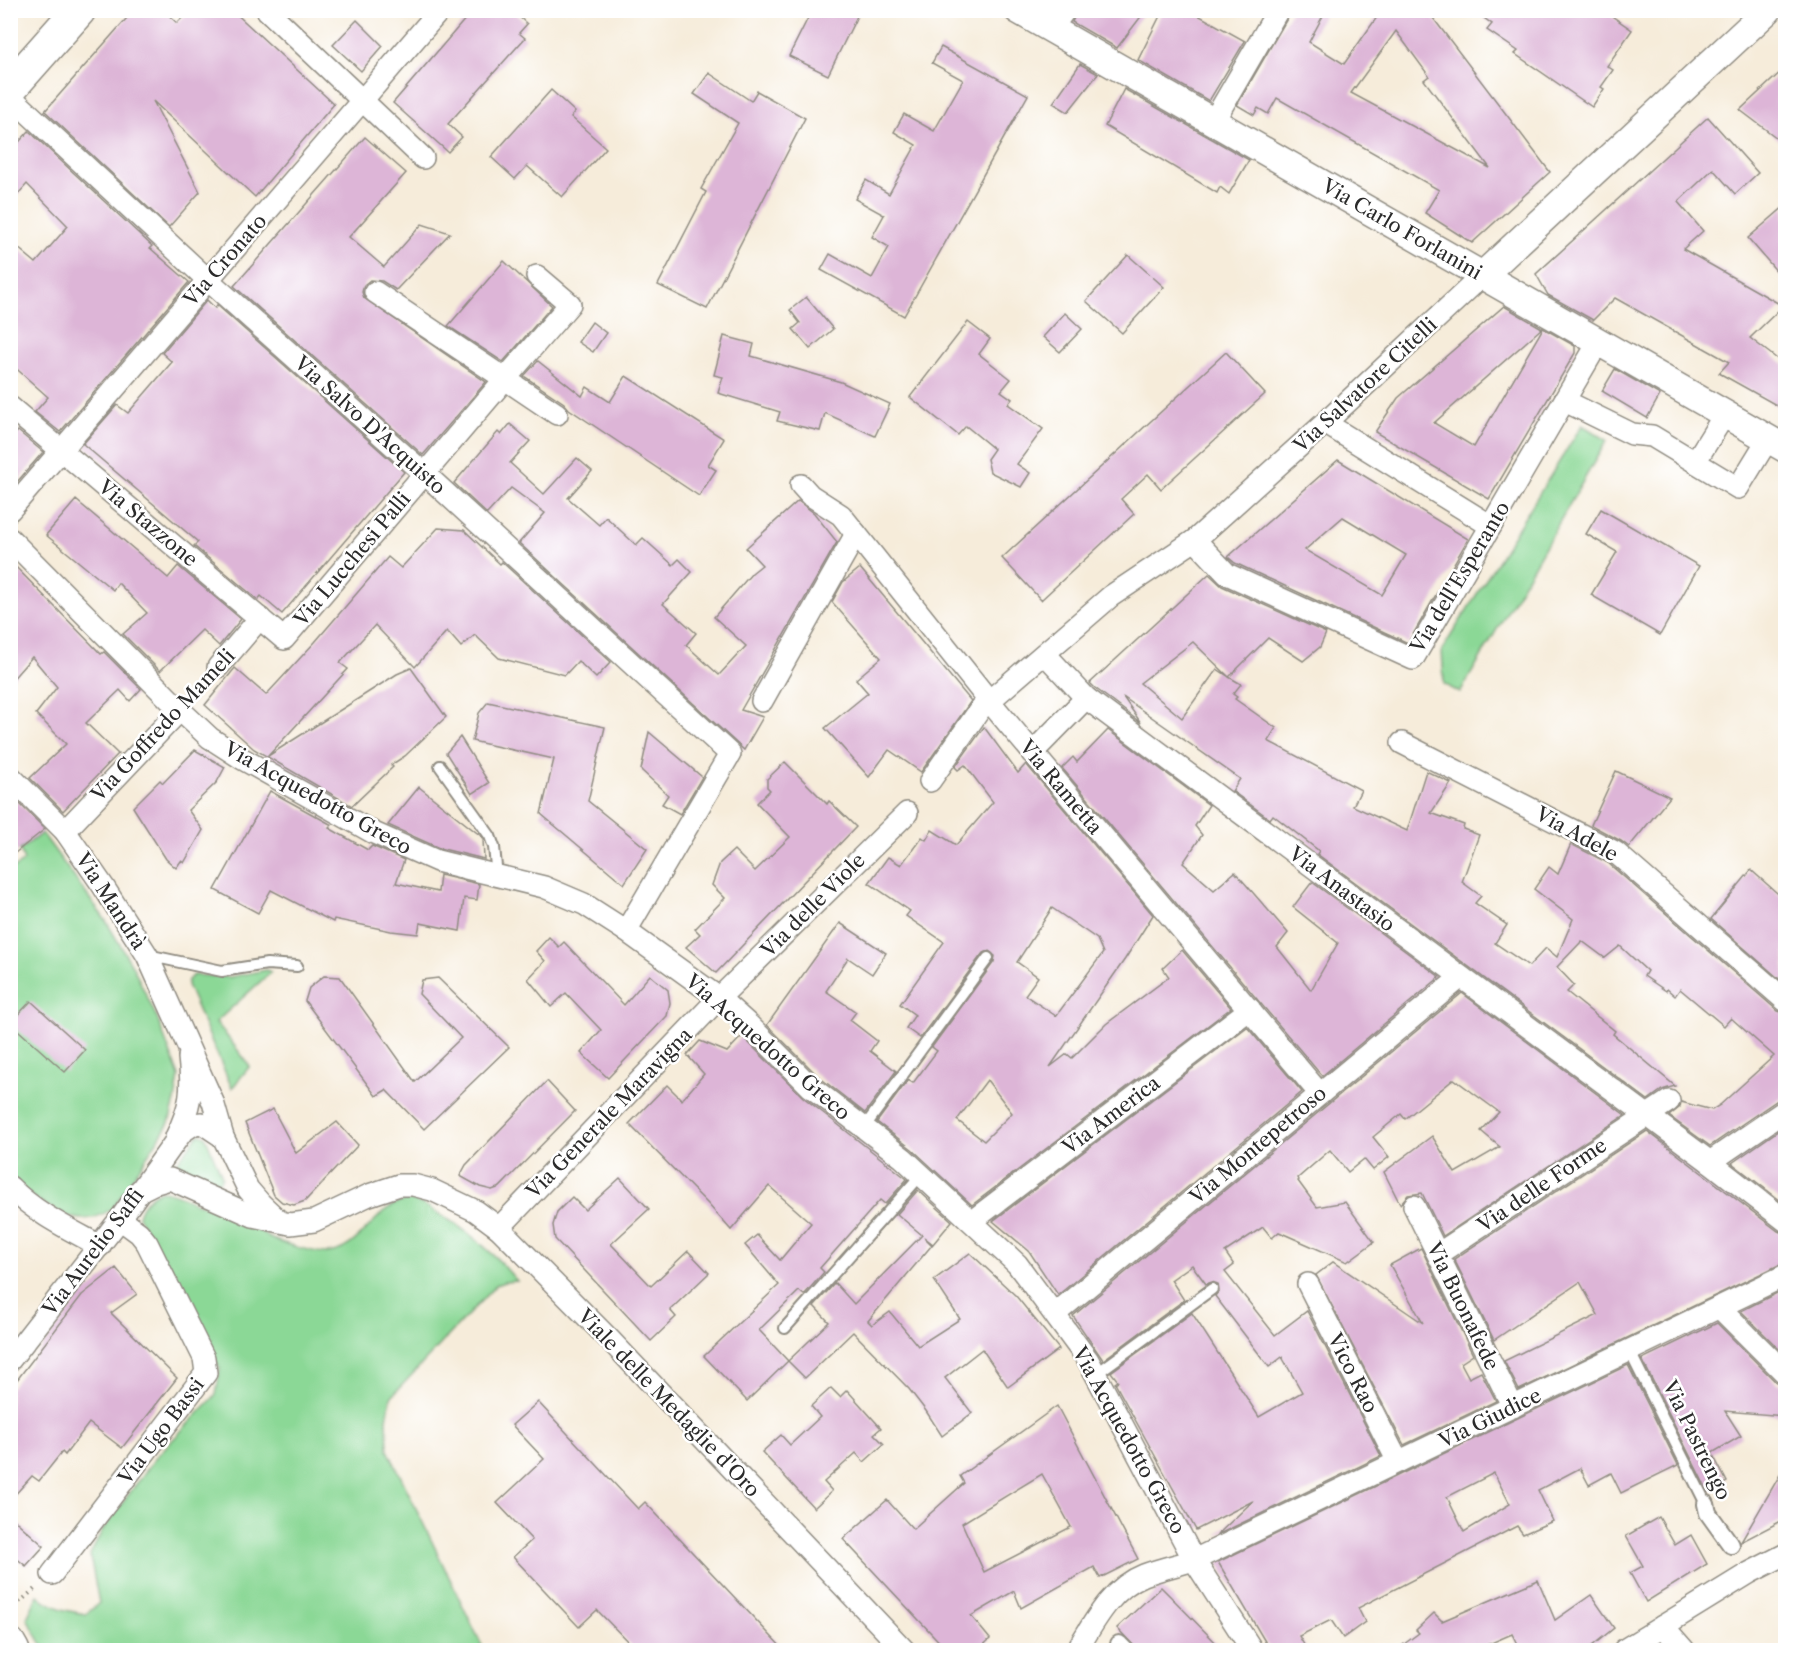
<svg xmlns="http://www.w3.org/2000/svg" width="1796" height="1661" font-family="'Libre Caslon Text',serif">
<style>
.green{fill:#8bd896;stroke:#5b8260;stroke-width:1.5}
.building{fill:#ddb5d7;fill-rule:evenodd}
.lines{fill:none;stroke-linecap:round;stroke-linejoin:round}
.service-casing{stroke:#908c82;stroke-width:14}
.pedestrian-casing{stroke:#908c82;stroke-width:20}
.minor-casing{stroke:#908c82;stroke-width:24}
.tertiary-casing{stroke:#908c82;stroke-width:30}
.secondary-casing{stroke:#908c82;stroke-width:33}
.primary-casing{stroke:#908c82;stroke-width:36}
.path{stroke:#908c82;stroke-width:4;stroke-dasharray:1.5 4.5;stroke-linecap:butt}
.service{stroke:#fff;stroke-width:10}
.pedestrian{stroke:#fff;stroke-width:16}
.minor{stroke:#fff;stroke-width:21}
.tertiary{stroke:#fff;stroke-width:27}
.secondary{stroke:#fff;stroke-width:30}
.primary{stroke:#fff;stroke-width:33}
.labels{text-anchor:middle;stroke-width:5;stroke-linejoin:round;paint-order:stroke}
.street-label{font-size:20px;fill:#2b2b2b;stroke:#fff}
</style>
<rect width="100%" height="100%" fill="#fff"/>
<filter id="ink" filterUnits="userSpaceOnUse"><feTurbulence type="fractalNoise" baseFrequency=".0167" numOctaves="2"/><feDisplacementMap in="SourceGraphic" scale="12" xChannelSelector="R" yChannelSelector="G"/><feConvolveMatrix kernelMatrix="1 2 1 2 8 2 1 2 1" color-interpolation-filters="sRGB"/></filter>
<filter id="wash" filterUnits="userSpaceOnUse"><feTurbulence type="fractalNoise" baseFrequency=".008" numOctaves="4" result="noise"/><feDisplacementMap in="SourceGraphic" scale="24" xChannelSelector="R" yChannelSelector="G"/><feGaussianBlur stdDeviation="1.35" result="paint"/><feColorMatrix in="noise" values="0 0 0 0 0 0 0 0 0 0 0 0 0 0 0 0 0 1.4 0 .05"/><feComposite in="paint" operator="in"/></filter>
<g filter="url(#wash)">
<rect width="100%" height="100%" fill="#f6ecda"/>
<g class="green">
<path d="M1582 425 1607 440 1460 693 1444 684 1442 650Z"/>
<path d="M42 833 106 921 133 967 157 1018 179 1076 175 1101 169 1123 113 1208C102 1216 88 1221 74 1218 63 1216 25 1194 18 1185 15 1182 13 1177 11 1173L10 871 24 861 20 850Z"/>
<path d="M266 970 271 972 216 1022 250 1066 232 1088 187 985 188 980 194 975 230 977Z"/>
<path d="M201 1134 205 1136 222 1176 220 1181 214 1183 180 1169 177 1162 198 1135Z"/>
<path d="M159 1191C172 1191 182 1197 194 1202 213 1208 232 1215 249 1224 256 1228 262 1233 268 1237 276 1242 317 1253 326 1253 364 1252 377 1197 413 1201 422 1203 433 1210 441 1215 471 1233 495 1254 517 1281L504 1282 496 1285 391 1397 387 1419 388 1450 484 1650H45L27 1618 38 1595C52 1608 67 1611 86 1614L99 1603 90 1555 102 1531 156 1457 216 1395 220 1369 138 1216C141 1204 148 1197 159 1191Z"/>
</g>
<g id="blocks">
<g class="building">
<path d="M134 10H163L177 23 190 10H232L334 104 255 197 153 101 200 192 169 227 45 111Z"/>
<path d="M473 10H512L527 24 519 33 525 38 448 124 462 137 448 152 393 103Z"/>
<path d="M812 10H860L828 75 789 56Z"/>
<path d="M1078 10H1146L1117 48 1072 22Z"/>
<path d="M1163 10H1189L1245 41 1209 101 1138 60Z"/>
<path d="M1292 10H1326L1309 42 1344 64 1382 10H1427L1550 172 1472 243 1425 213 1439 190 1277 98 1268 114 1258 108 1254 115 1237 105ZM1396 31 1429 76 1424 80 1490 168 1351 93Z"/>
<path d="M1473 10H1603L1632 30 1607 66 1613 70 1601 87 1604 89 1592 107 1515 54 1518 51 1487 30 1492 24Z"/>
<path d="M357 20 383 46 361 71 333 45Z"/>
<path d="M941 47 1028 95 904 316 821 270 830 254 872 278 889 247 872 237 884 215 855 199 866 180 889 194 916 145 894 132 904 114 934 131 963 80 932 63Z"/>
<path d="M1080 64 1098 74 1068 112 1053 103Z"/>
<path d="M1785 68V144L1740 110Z"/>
<path d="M709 73 751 101 757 91 805 118 707 309 658 285 706 192 701 189 738 123 694 94Z"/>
<path d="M1124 89 1249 160 1229 194 1220 187 1217 193 1105 126Z"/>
<path d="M551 90 575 112 571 117 606 148 562 197 527 166 515 179 491 157Z"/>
<path d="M1708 117 1758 173 1735 194 1713 169 1678 202 1703 231 1683 249 1783 306 1750 338 1785 365V410L1719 373 1729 362 1615 298 1593 320 1548 295 1536 274Z"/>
<path d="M29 131 152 246 150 248 189 282 60 432 35 412 48 397 10 363V241L36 263 68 226 27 184 10 203V152Z"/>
<path d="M365 137 406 173 349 237 384 267 422 224 450 233 396 290 382 281 370 280 364 285 362 292 364 298 486 382 423 455 234 286Z"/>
<path d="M1785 206V281L1748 238Z"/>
<path d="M1128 255 1164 287 1122 333 1086 301Z"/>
<path d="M504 261 552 306 503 362 448 326Z"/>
<path d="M806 297 833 329 810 349 793 329 800 323 790 310Z"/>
<path d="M207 300 215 308 217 305 404 472 282 614 261 596 258 600 194 546 198 542 83 444 117 405 128 413 172 362 162 353Z"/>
<path d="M1504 306 1542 328 1434 423 1474 447 1543 328 1575 346V353L1489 499 1375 432 1398 398Z"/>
<path d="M1065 313 1082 329 1060 352 1043 337Z"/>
<path d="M592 322 606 333 593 352 578 342Z"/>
<path d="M968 322 990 339 979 354 1011 379 1001 391 1012 399 1008 404 1043 429 1017 464 1030 473 1021 487 990 472 987 459 994 449 966 426 958 435 910 397Z"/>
<path d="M724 336 754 344 751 356 841 382 890 404 875 436 825 413 820 431 777 421 780 412 718 393 723 377 714 375Z"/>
<path d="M1226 352 1265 394 1161 489 1148 474 1121 499 1134 514 1041 600 1002 558Z"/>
<path d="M538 361 582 396 587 387 610 402 626 376 724 439 708 465 716 470 699 496 569 409 564 403 524 376Z"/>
<path d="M1615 369 1660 395 1647 418 1602 391Z"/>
<path d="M510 424 530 441 510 463 544 494 577 458 592 471 568 498 599 525 606 517 636 545 643 538 673 565 679 559 692 572 663 604 696 633 686 645 719 675 746 646 714 617 752 573 762 565 746 548 798 501 814 513 837 542 741 710 763 717 744 750 519 543 545 513 511 488 487 514 454 483 498 432 501 435Z"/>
<path d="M18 431 43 452 10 490V439Z"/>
<path d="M1338 460 1468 539 1408 643 1235 563 1228 557ZM1343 517 1406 555 1382 595 1305 550Z"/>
<path d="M76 500 168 578 178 566 241 619 219 646 202 630 160 671 123 634 147 613 118 583 113 590 46 535Z"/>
<path d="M1601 509 1699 566 1660 635 1591 595 1617 552 1586 534Z"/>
<path d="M438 528 464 530 500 564 502 562 611 662 596 678 578 661 565 675 499 658 475 635 461 647 447 631 415 667 375 625 340 663 348 669 268 756 397 674 411 668 446 717 405 756 391 765 393 767 352 806 254 749 205 705 235 668 266 695 315 642 388 557 401 568Z"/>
<path d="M10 561 101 654 104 652 141 689 130 701 120 690 86 723 118 754 63 811 30 778 66 744 36 714 57 687 32 657 10 682Z"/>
<path d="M860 568 971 701 921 772 889 750 869 777 825 728 868 693 856 679 881 658 832 602 843 582Z"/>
<path d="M1209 574 1222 586 1326 633 1320 647 1303 661 1268 638 1229 677 1241 684 1233 694 1237 697 1235 699 1276 728 1268 741 1361 790 1353 806 1407 831 1426 771 1451 783 1431 813 1464 825 1463 829 1479 835 1462 882 1481 896 1475 903 1507 925 1495 943 1529 966 1546 948 1557 957 1573 919 1534 889 1549 867 1558 874 1571 844 1608 863 1778 1011 1785 1013V1097L1779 1099 1710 1146 1669 1116 1680 1107 1681 1102 1712 1110 1720 1105 1774 1056 1731 1018 1724 1026 1680 989 1675 996 1667 989 1666 991 1644 976 1647 971 1620 946 1605 958 1582 941 1557 967 1574 985 1567 992 1615 1031 1613 1034 1675 1086 1662 1090 1648 1100 1317 854 1319 851 1273 815 1270 819 1232 791 1240 779 1123 697 1141 723 1095 688 1090 683ZM1193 642 1229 677 1217 669 1182 718 1140 683Z"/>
<path d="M488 702 605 727 588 801 647 849 624 884 541 814 554 759 472 741 479 713Z"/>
<path d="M984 727 1018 773 1026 764 1153 915 1125 959 1050 1067 1067 1054 1072 1058 1106 1024 1169 977 1163 968 1182 950 1231 1008 972 1205 912 1149 877 1122 908 1080 913 1083 937 1051 932 1047 994 962 995 956 989 951 982 954 920 1038 906 1028 915 1015 900 1004 944 942 906 916 910 911 869 883 888 857 901 865 922 837 926 840 932 830 956 845 993 802 965 765 958 770 955 767ZM1052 908 1097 939 1103 953 1056 1016 1025 995 1038 977 1017 962ZM987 1080 1012 1113 984 1141 957 1120Z"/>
<path d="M1108 730 1209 805 1195 826 1202 835 1183 863 1214 890 1235 872 1288 933 1277 947 1311 990 1338 943 1293 907 1312 882 1440 977 1322 1076 1062 768 1073 757 1077 762Z"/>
<path d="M649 732 702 777 680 814 662 804 668 795 641 770Z"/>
<path d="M460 737 489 783 472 794 446 753Z"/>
<path d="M195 750 225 767 217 782 188 810 203 830 184 863 181 861 176 868 166 859 133 807 160 780 163 783Z"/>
<path d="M785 762 827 804 829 801 856 827 716 973 686 947 700 934 695 929 725 898 712 885 720 863 734 850 755 871 790 837 757 803 770 790 767 787V779Z"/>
<path d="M1616 771 1670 797 1629 847 1621 841 1591 825Z"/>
<path d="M419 787 481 836 483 839 484 859 439 848 388 825Z"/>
<path d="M270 791 332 825 329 828 368 850 372 846 404 860 396 883 438 892 440 875 479 884 477 900 464 898 460 931 420 923 418 934 391 931 334 919 333 922 271 890 258 913 215 890Z"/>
<path d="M12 796 45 829 10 857V797Z"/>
<path d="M1751 870 1785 900V984L1711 919Z"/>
<path d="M840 923 886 953 872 974 848 958 826 991 856 1012 850 1020 877 1041 870 1051 896 1071 865 1113 819 1077 767 1025Z"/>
<path d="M549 937 559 947 564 942 624 1005 650 975 668 990 670 1003 667 1016 608 1078 581 1053 601 1030 566 993 551 1007 528 979 545 961 536 951Z"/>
<path d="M324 976 340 977 415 1082 461 1038 419 994 422 980 438 978 509 1047 424 1129 386 1090 376 1096 305 1001 309 988Z"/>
<path d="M1462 993 1625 1115 1443 1236 1422 1193 1408 1195 1400 1204 1384 1172 1432 1136 1455 1173 1500 1147 1481 1131 1499 1112 1454 1079 1405 1119 1401 1114 1373 1137 1389 1157 1373 1170 1364 1159 1348 1172 1330 1150 1298 1178 1299 1180 1298 1181 1317 1207 1345 1202 1374 1242 1347 1262 1279 1232 1272 1238 1263 1227 1225 1252 1234 1265 1225 1272 1275 1335 1307 1311 1381 1456 1217 1535 1253 1501 1196 1530 1122 1396 1115 1383 1118 1381 1111 1372 1192 1313 1259 1417 1302 1392 1282 1357 1269 1367 1215 1296 1219 1291 1218 1284 1212 1282 1206 1284 1192 1265 1171 1280 1184 1300 1103 1360 1073 1316Z"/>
<path d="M31 1001 85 1050 65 1072 10 1023Z"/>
<path d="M1247 1027 1302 1092 1058 1295 1029 1251 993 1221Z"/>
<path d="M742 1036 803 1097 907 1179 885 1204 880 1200 820 1268 824 1272 804 1295 799 1291 759 1330 788 1361 747 1401 704 1356 779 1285 745 1245 757 1235 780 1260 811 1223 769 1186 731 1230 708 1204 629 1124 667 1085 682 1100 704 1074 687 1055 700 1041 727 1052Z"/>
<path d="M547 1081 575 1111 500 1187 492 1190 480 1187 460 1176 466 1165Z"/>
<path d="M273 1109 296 1153 337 1122 358 1145 305 1201 294 1205 282 1202 274 1195 245 1123Z"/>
<path d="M1785 1126V1204L1732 1163Z"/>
<path d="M1647 1131 1778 1231 1785 1234V1262L1519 1390 1504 1361 1598 1315 1580 1282 1494 1340 1454 1259Z"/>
<path d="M620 1178 649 1209 611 1244 651 1286 688 1251 709 1273 670 1310 676 1317 651 1341 555 1239 553 1225 557 1212 572 1197 585 1210Z"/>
<path d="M918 1190 952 1221 933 1244 924 1237 932 1245 868 1321 872 1325 890 1312 918 1346 960 1319 934 1280 970 1253 1016 1296 1059 1349 1008 1387 982 1349 945 1378 972 1413 942 1436 926 1411 909 1389 853 1332 805 1378 788 1361 829 1322 814 1306 835 1283 854 1304 922 1235 897 1214Z"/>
<path d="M1421 1248 1473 1355 1461 1363 1469 1378 1481 1372 1496 1401 1404 1445 1316 1275 1333 1262 1423 1323 1390 1265Z"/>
<path d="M116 1268 137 1294 111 1313 177 1378 122 1448 89 1423 65 1455 62 1452 39 1481 32 1476 10 1500V1389L82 1295Z"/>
<path d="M1785 1289V1353L1784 1354 1741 1311Z"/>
<path d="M1717 1323 1777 1383 1785 1386V1416L1725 1411 1741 1436 1712 1453 1727 1482 1708 1492 1642 1359Z"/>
<path d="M1628 1365 1678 1465 1621 1493 1611 1473 1589 1485 1580 1468 1538 1490 1553 1521 1523 1534 1517 1526 1358 1608 1365 1622 1343 1638 1331 1620 1299 1636 1307 1650H1270L1218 1562ZM1494 1473 1510 1504 1464 1532 1447 1497Z"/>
<path d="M831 1388 840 1397 847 1390 881 1428 874 1434 884 1444 864 1462 856 1453 824 1482 832 1491 814 1508 762 1452 781 1435 790 1445 820 1417 811 1406Z"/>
<path d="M538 1402 638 1509 645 1502 784 1650H636L597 1610 579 1627 513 1557 532 1540 497 1503 544 1459 512 1425Z"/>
<path d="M1057 1406 1138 1559 1100 1578 1094 1567 1021 1608 1014 1591 971 1616 990 1639 978 1650H947L843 1539 887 1500 913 1529 964 1483 960 1476ZM1042 1474 1071 1527 984 1572 962 1523Z"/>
<path d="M1785 1466V1519L1741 1542Z"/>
<path d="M10 1516 44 1546 26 1566 10 1553Z"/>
<path d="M1659 1517 1675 1545 1691 1535 1707 1564 1646 1602 1630 1573 1643 1566 1626 1536Z"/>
<path d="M1538 1580 1555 1620 1591 1595 1614 1628 1587 1650H1520L1512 1634 1475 1650H1396L1419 1633 1416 1630 1434 1613 1442 1621Z"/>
<path d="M1161 1587 1170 1596 1223 1650H1138L1117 1628Z"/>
</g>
</g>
</g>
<g filter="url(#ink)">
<use href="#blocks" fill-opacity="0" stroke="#908c82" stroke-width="1.5"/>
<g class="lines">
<g class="service-casing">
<g id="service">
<path d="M440 766 490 836 494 847 497 876"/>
<path d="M147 955 222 971 267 964 297 966"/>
<path d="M863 1129 988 958"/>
<path d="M785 1328 921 1175"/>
<path d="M1629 1350 1706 1504"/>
<path d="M1096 1374 1212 1289"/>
</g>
</g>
<g class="pedestrian-casing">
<g id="pedestrian">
<path d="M1706 1504 1708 1513 1731 1545"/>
<path d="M1119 1644 1125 1650"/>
</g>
</g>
<g class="minor-casing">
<g id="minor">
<path d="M267 10 423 158"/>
<path d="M1050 30 1065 10"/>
<path d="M10 96 208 280 425 474 730 754 626 931"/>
<path d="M1213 122 1278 10"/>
<path d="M537 276 570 304 505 379 557 414"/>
<path d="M1565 401 1632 434 1652 436 1695 462"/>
<path d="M10 407 284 639 505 379 375 292"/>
<path d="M1725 414 1695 462 1738 488 1768 439"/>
<path d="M1325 423 1491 526"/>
<path d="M801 485 810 495 841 515 990 702 1320 1094"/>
<path d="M10 510 440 10"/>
<path d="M10 539 180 710 210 738 241 758 374 833 437 861 544 887 584 904 626 931 719 998 749 1025 811 1087 903 1158 1017 1264 1088 1360 1194 1560 1252 1650"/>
<path d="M1195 540 1227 574 1413 659 1598 343"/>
<path d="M1045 654 1086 698 1710 1162 1786 1221"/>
<path d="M218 667 260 618"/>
<path d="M762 701 856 534"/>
<path d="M1402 743 1615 852 1786 1001"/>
<path d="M1032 753 1086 698"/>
<path d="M10 776 65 831 103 886 147 955 213 1102 223 1137 248 1189 261 1204 278 1220"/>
<path d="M930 781 981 708 1111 596 1195 540 1325 423 1483 275"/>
<path d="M65 831 180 710"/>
<path d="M176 1137C191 1106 193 1091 189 1057"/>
<path d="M1710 1162 1786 1110"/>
<path d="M10 1187C35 1213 69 1229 100 1246"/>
<path d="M139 1191 153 1184 170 1179 253 1216 290 1224 314 1221 369 1195 399 1185H413L432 1190 476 1211 499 1228 611 1341 904 1650"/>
<path d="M1414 1206 1513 1407"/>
<path d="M972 1221 1250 1009"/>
<path d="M499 1228 719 998 907 813"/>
<path d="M1438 1254 1669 1101"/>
<path d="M1308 1284 1398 1462"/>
<path d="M1719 1307 1786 1374"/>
<path d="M1055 1314 1461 977"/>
<path d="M10 1360 120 1219 182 1132 194 1124 202 1123 223 1137"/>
<path d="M52 1574 206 1373 204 1358 147 1243 139 1233 120 1219"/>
<path d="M1077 1650C1094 1622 1111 1588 1144 1575 1160 1569 1178 1565 1194 1560L1786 1275"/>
<path d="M1624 1650 1663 1626"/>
<path d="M1684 1650 1663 1626 1749 1573 1786 1554"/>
</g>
</g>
<g class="tertiary-casing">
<g id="tertiary">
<path d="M1018 10 1786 449"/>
<path d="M1483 275 1768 10"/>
</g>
</g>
<g class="secondary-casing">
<path id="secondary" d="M10 1643 14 1650"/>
</g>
<g class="primary-casing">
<path id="primary" d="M10 88 79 10"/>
</g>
<g class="path">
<path d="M195 694 205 682"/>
<path d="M15 1606 37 1587"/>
</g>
<use href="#service" class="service"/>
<use href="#pedestrian" class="pedestrian"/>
<use href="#minor" class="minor"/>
<use href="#tertiary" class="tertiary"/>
<use href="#secondary" class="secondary"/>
<use href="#primary" class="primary"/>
</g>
</g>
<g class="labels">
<g class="street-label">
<text transform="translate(1402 229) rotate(30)" y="7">Via Carlo Forlanini</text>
<text transform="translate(225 260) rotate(-49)" y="7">Via Cronato</text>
<text transform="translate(1365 385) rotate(-43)" y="7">Via Salvatore Citelli</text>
<text transform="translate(370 425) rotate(42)" y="7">Via Salvo D'Acquisto</text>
<text transform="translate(148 523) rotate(40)" y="7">Via Stazzone</text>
<text transform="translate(352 559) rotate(-50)" y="7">Via Lucchesi Palli</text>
<text transform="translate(1460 577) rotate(-59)" y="7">Via dell'Esperanto</text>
<text transform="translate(163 725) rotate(-47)" y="7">Via Goffredo Mameli</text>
<text transform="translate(1061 787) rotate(50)" y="7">Via Rametta</text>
<text transform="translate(318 798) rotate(29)" y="7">Via Acquedotto Greco</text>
<text transform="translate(1577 834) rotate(29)" y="7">Via Adele</text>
<text transform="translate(1342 889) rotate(37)" y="7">Via Anastasio</text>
<text transform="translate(111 901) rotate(57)" y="7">Via Mandrà</text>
<text transform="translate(813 905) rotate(-45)" y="7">Via delle Viole</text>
<text transform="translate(768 1047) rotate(41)" y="7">Via Acquedotto Greco</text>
<text transform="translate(609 1113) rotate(-46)" y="7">Via Generale Maravigna</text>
<text transform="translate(1111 1115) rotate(-37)" y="7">Via America</text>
<text transform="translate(1258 1145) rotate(-40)" y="7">Via Montepetroso</text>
<text transform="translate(1542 1185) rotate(-34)" y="7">Via delle Forme</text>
<text transform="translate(93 1252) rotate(-53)" y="7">Via Aurelio Saffi</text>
<text transform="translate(1463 1306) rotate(64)" y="7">Via Buonafede</text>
<text transform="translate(1353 1373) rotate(63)" y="7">Vico Rao</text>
<text transform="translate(669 1403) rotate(46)" y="7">Viale delle Medaglie d'Oro</text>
<text transform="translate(1490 1418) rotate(-26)" y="7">Via Giudice</text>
<text transform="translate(161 1431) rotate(-53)" y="7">Via Ugo Bassi</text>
<text transform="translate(1129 1440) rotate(61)" y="7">Via Acquedotto Greco</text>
<text transform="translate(1697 1440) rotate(64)" y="7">Via Pastrengo</text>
</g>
</g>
<rect width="1796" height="1661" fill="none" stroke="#fff" stroke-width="36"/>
</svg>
